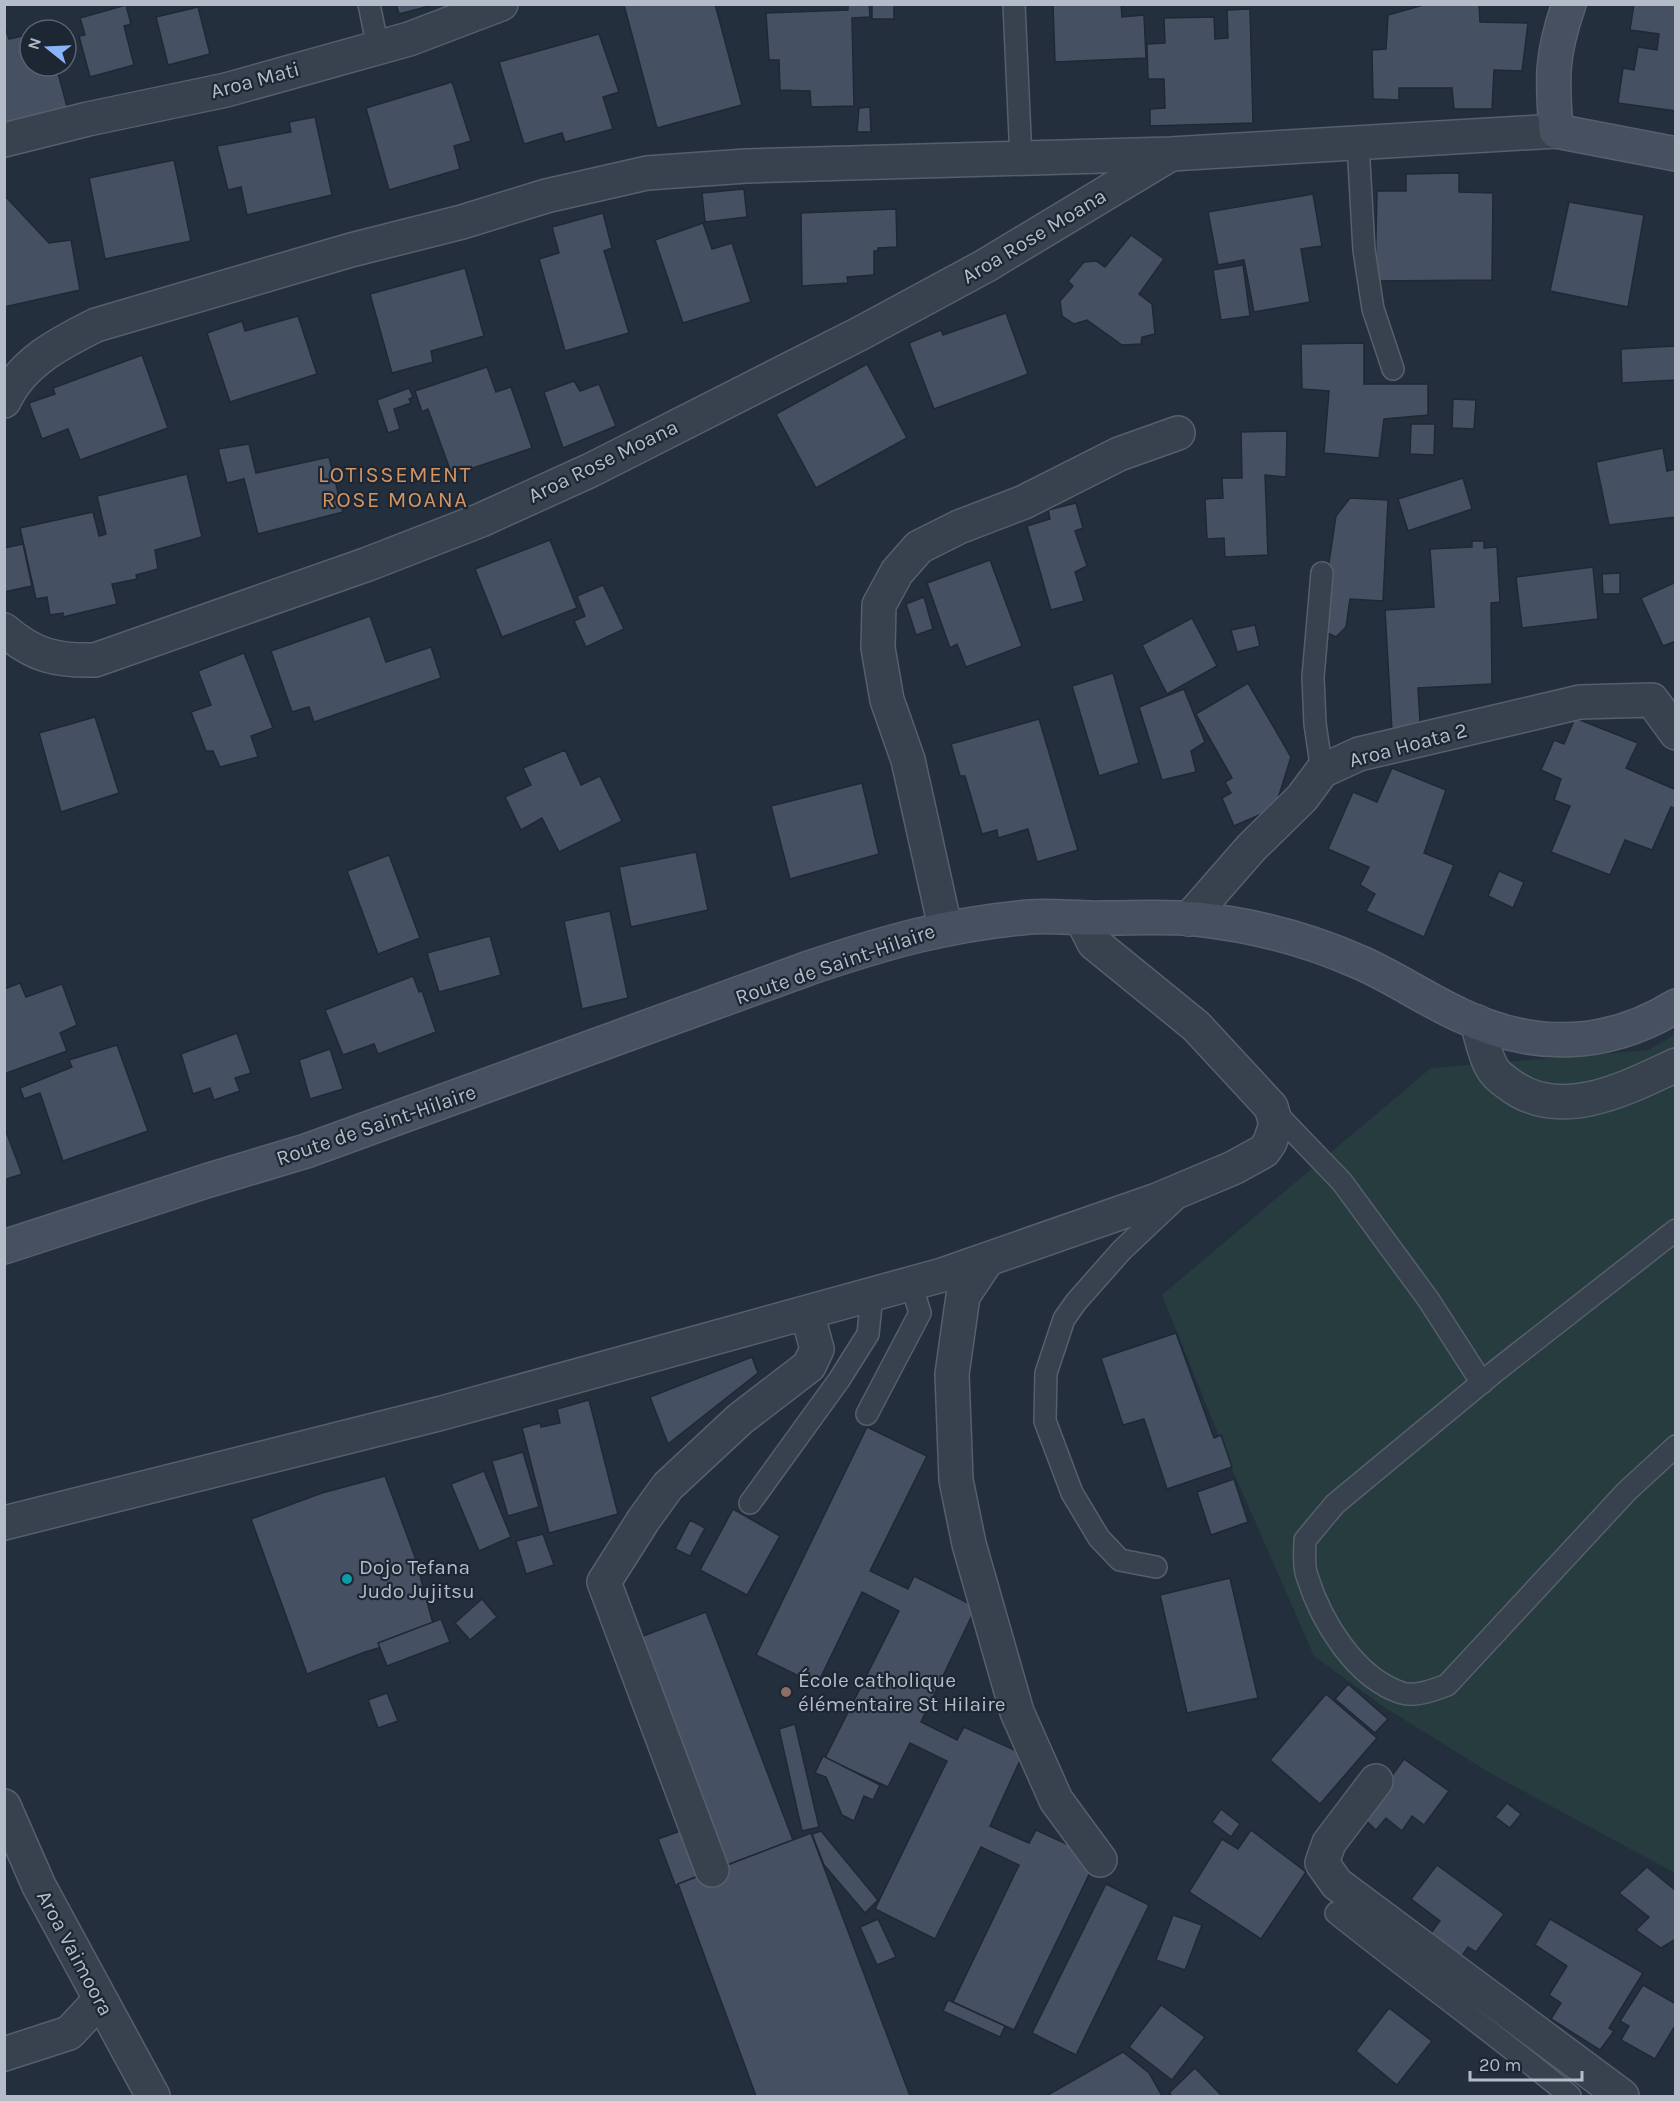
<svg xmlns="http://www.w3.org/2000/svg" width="1680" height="2101" font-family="Karla,sans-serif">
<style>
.green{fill:#263c3f}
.building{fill:#455162;stroke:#1f2835;stroke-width:1.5}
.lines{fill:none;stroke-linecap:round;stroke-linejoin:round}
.service-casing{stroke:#565f6c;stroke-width:24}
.minor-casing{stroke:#565f6c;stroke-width:36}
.secondary-casing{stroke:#565f6c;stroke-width:36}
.service{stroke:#38414e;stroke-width:21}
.minor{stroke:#38414e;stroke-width:33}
.secondary{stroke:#465061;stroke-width:33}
.culture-dot{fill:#0f9aa8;stroke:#1d2633;stroke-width:2}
.education-dot{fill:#8d6e63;stroke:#1d2633;stroke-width:2}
.labels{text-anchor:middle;stroke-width:4.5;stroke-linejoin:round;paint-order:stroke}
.street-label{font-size:21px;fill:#b4bcc9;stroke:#1d2633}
.poi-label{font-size:21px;fill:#b4bcc9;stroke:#1d2633;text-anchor:start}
.neighbourhood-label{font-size:22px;letter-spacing:1.5px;fill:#d59563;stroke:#1d2633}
</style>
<rect width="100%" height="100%" fill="#242f3e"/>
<path class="green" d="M1675 1034V1873L1490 1773 1384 1707 1314 1656 1233 1471 1162 1295 1431 1068 1649 1050Z"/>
<g class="building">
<path d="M396 4H437L399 14Z"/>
<path d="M715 4 742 105 657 128 624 5Z"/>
<path d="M848 4H869L870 17 852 18 854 106 811 107 810 91 780 90 779 60H769L766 13 848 10Z"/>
<rect x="872" y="4" width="22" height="15"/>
<path d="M1053 4H1121L1122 17 1144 15 1146 58 1055 62Z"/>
<path d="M1427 4H1479L1480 22 1528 23 1522 71 1494 70 1492 109H1454L1452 88H1399V100L1373 99 1372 50 1386 49 1388 15Z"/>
<path d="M1634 4H1676V111L1618 103 1623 68 1634 70 1638 47 1657 50 1659 34 1630 30Z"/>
<path d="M126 5 131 24 124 26 134 65 90 77 79 36 85 35 80 18Z"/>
<path d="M198 7 210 54 168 65 156 17Z"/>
<path d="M1250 9 1253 123 1150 126V109L1165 108 1164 79H1148L1147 44 1165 43 1164 18 1214 17 1215 39 1228 38 1227 10Z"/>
<path d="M4 24 9 39 30 34V66H56L68 110 4 127Z"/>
<path d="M599 34 619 92 603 97 613 129 565 142 562 133 524 144 499 62Z"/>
<path d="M452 82 471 141 454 146 460 169 389 190 366 108Z"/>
<path d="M870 107 871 132H857L859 108Z"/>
<path d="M315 117 332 195 247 215 241 187 228 190 217 146 291 132 289 122Z"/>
<path d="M174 160 191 241 105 259 89 178Z"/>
<path d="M1459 173V192L1493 193 1492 280 1375 281 1377 191H1406V174Z"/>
<path d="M744 189 747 217 705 222 702 193Z"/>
<path d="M1313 194 1322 246 1301 249 1310 302 1254 312 1244 260 1218 265 1208 212Z"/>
<path d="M4 195 49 243 71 240 80 290 4 307Z"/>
<path d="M1569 202 1644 215 1628 307 1550 291Z"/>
<path d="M896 209 897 247 878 248V251H874V275L847 277 848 283 802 286 801 213Z"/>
<path d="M603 213 612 248 604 251 629 333 565 351 539 259 559 253 552 227Z"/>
<path d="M703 223 712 249 732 243 751 302 683 323 655 240Z"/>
<path d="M1131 235 1164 259 1139 294 1152 304 1155 334 1142 337 1141 344 1122 345 1087 320 1074 324 1062 316 1060 301 1073 286 1068 281 1084 262 1096 261 1105 267Z"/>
<path d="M1243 265 1250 316 1221 320 1213 270Z"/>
<path d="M465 268 484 336 431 351 433 362 392 373 370 294Z"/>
<path d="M1006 313 1028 374 934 409 909 343 941 330 943 335Z"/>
<path d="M298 316 317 374 230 402 207 333 242 321 245 331Z"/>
<path d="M1364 343V384H1428V415L1384 419 1379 458 1324 453 1329 391 1302 389 1301 344Z"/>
<path d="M1675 346 1676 380 1622 383 1621 349Z"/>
<path d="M142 355 168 428 80 460 68 429 42 439 29 403 55 394 53 388Z"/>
<path d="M867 364 907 438 816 488 776 414Z"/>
<path d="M487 367 496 392 511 387 532 448 452 475 428 409 422 412 415 391Z"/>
<path d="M574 381 580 391 599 384 616 426 563 448 544 392Z"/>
<path d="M409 388 413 397 409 399 411 403 394 409 400 429 388 433 377 400Z"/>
<path d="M1453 399 1476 400 1474 429 1452 428Z"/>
<path d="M1411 424H1435L1434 455 1410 454Z"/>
<path d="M1287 431 1286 477 1265 475 1268 555 1225 557 1224 538 1207 539 1205 499 1223 498 1222 478H1242L1241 432Z"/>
<path d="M249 444 256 473 329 457 343 512 258 534 244 479 227 483 218 449Z"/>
<path d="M1663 448 1667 471 1676 469V517L1609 525 1596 462Z"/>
<path d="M187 474 202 537 155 550 158 569 136 575 137 579 112 584 117 604 63 617V613L50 615 47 597 36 599 20 528 93 512 99 536 106 534 97 496Z"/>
<path d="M1463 478 1472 509 1408 531 1398 499Z"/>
<path d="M1350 498 1388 500 1383 601 1350 599 1346 627 1336 637 1319 629 1336 516Z"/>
<path d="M1076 503 1083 528 1075 531 1087 566 1075 572 1084 601 1051 610 1027 526 1050 519 1048 510Z"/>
<path d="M550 540 577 608 502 637 475 569Z"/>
<path d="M1472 541H1484V548L1497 547 1500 602 1491 603 1492 684 1418 688 1420 722 1392 731 1385 610 1434 607 1430 549 1472 547Z"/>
<path d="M23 544 32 586 4 592V548Z"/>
<path d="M990 560 1022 646 966 667 957 644 950 648 927 583Z"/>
<path d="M1593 567 1598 619 1522 628 1516 577Z"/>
<path d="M1620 573V594H1603L1602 574Z"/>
<path d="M1676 582V641L1663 646 1641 598Z"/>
<path d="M603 585 624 629 586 647 574 621 585 616 577 596Z"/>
<path d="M924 597 933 629 916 635 906 604Z"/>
<path d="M370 616 386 662 431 647 441 678 314 722 309 707 292 712 271 651Z"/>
<path d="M1192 618 1217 666 1167 694 1142 645Z"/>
<path d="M1255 625 1260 646 1237 652 1231 630Z"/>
<path d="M244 653 273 728 251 736 258 757 220 767 213 751H206L191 712 211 705 198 671Z"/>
<path d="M1113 673 1139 763 1099 776 1072 686Z"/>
<path d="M1248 683 1291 757 1275 808 1234 826 1222 798 1231 793 1225 782 1232 778 1196 714Z"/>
<path d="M1184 689 1205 742 1191 751 1196 772 1162 780 1139 707Z"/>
<path d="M95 717 119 793 61 812 39 733Z"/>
<path d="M1575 718 1638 743 1626 768 1674 789 1676 785V809L1671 807 1652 850 1625 840 1610 875 1551 852 1570 806 1554 800 1561 779 1541 770 1554 740 1564 744Z"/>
<path d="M1039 719 1078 850 1037 862 1028 829 998 838 997 830 982 834 965 776H960L951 744Z"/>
<path d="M565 750 581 785 600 776 622 821 559 852 542 818 521 830 505 797 531 785 523 768Z"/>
<path d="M1392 768 1446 790 1424 853 1454 865 1424 937 1366 911 1375 894 1360 885 1369 867 1328 849 1353 792 1377 802Z"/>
<path d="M862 783 879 854 790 879 771 806Z"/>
<path d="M696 852 708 910 631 927 619 867Z"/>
<path d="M389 855 420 938 378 954 347 871Z"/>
<path d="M1499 871 1524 882 1513 908 1488 896Z"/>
<path d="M610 911 628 998 582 1009 564 921Z"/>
<path d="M490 936 501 975 439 992 427 953Z"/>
<path d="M413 976 419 992 422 991 436 1032 378 1054 374 1044 343 1055 325 1010Z"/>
<path d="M20 983 26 997 62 984 77 1025 60 1033 67 1051 4 1074V989Z"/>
<path d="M237 1033 251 1073 235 1078 240 1091 214 1100 210 1088 193 1094 181 1054Z"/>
<path d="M117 1045 148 1131 63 1161 40 1093 24 1099 20 1088 72 1067 69 1060Z"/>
<path d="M330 1049 343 1089 310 1099 299 1060Z"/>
<path d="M4 1126 22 1174 4 1180Z"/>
<path d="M1176 1333 1214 1438 1221 1435 1232 1467 1167 1489 1144 1419 1123 1425 1101 1358Z"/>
<path d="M752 1357 758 1373 668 1444 650 1397Z"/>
<path d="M589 1400 618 1514 549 1533 522 1428 540 1423 541 1427 560 1423 557 1409Z"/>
<path d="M867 1427 927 1456 870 1571 908 1589 914 1576 976 1607 921 1722 957 1740 964 1727 1023 1754 990 1826 1029 1843 1036 1830 1097 1858 1014 2030 953 2002 1019 1865 981 1847 935 1939 875 1909 947 1761 910 1743 888 1787 825 1758 899 1611 862 1592 817 1685 756 1655Z"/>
<path d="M523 1452 539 1507 508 1516 492 1461Z"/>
<path d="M484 1471 511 1537 479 1551 451 1484Z"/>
<path d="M385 1476 415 1557 435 1631 365 1652 307 1674 251 1519 322 1493Z"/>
<path d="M1234 1479 1248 1522 1211 1535 1197 1492Z"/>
<path d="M733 1509 780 1536 747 1595 700 1570Z"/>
<path d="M690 1520 705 1528 690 1556 675 1549Z"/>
<path d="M543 1534 554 1565 526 1574 516 1541Z"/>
<path d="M1230 1578 1258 1698 1187 1713 1160 1595Z"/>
<path d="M482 1599 497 1617 470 1640 455 1623Z"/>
<path d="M706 1612 793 1840 724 1866 638 1638Z"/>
<path d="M441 1619 450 1642 387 1666 378 1643Z"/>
<path d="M1348 1684 1388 1719 1375 1733 1335 1699Z"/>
<path d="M387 1693 398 1721 378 1728 368 1700Z"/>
<path d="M1326 1694 1377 1738 1320 1804 1270 1760Z"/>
<path d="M795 1724 819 1827 802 1831 779 1729Z"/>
<path d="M823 1756 880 1785 873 1800 864 1796 854 1821 842 1815 826 1777 815 1773Z"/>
<path d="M1404 1759 1449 1791 1424 1825 1412 1816 1402 1831 1386 1818 1376 1830 1362 1817Z"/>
<path d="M1507 1803 1521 1814 1510 1828 1495 1817Z"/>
<path d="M1221 1809 1240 1824 1231 1837 1212 1822Z"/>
<path d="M686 1829 703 1874 678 1884 676 1887 658 1839Z"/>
<path d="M1251 1830 1306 1872 1261 1939 1189 1892 1222 1839 1238 1849Z"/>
<path d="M821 1831 878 1900 865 1913 824 1865 812 1834Z"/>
<path d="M811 1833 910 2096H756L678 1884Z"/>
<path d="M1437 1865 1504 1914 1476 1952 1468 1947 1459 1960 1428 1937 1440 1921 1411 1899Z"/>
<path d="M1647 1867 1676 1891V1939L1661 1948 1636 1930 1649 1917 1619 1893Z"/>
<path d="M1106 1884 1149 1905 1076 2055 1032 2033Z"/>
<path d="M1173 1915 1202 1925 1185 1970 1156 1960Z"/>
<path d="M878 1919 896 1957 877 1965 860 1927Z"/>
<path d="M1550 1919 1643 1973 1609 2028 1614 2031 1600 2050 1551 2019 1561 2003 1549 1995 1567 1966 1535 1945Z"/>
<path d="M1643 1985 1676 2004V2024L1655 2059 1621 2040 1629 2026 1620 2021Z"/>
<path d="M948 2000 1005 2026 1000 2037 943 2011Z"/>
<path d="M1161 2005 1205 2037 1172 2080 1129 2047Z"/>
<path d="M1389 2008 1432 2041 1397 2085 1356 2051Z"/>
<path d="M1123 2052 1149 2073 1162 2096H1046Z"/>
<path d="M1195 2068 1222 2096H1172L1169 2093Z"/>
</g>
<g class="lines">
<g class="service-casing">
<g id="service">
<path d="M369 4 378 48"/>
<path d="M1014 4 1021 159"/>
<path d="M1358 144 1364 250 1373 309 1393 369"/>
<path d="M1322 573 1313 677 1315 724 1322 771"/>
<path d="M1273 1110 1342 1182 1428 1299 1482 1383"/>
<path d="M1676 1230 1497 1370 1335 1504 1305 1540C1305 1551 1303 1565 1307 1576 1321 1621 1355 1678 1402 1693 1416 1697 1434 1690 1447 1685L1627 1491 1676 1446"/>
<path d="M867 1414 920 1313 911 1283"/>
<path d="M750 1503 839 1380 868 1334 872 1295"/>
<path d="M1156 1567 1120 1560 1099 1538 1072 1493 1045 1421 1046 1373 1064 1319 1076 1302 1122 1250 1175 1200"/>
<path d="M1336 1913C1413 1975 1495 2033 1570 2096"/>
</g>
</g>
<g class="minor-casing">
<g id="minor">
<path d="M4 140 88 119 226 90 409 39 501 4"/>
<path d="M4 401C22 362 60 343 96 325L351 250 462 222 546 196 647 173 746 166 1171 154 1556 131"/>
<path d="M4 630C34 656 57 661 95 660L368 564 481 520 591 470 861 333 985 266 1169 155"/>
<path d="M1189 919 1251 848 1302 798 1322 771 1359 754 1580 702 1652 700 1676 733"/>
<path d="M945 927 908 760 887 700 878 648 879 605 897 572 919 547 959 527 1024 502 1119 454 1178 433"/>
<path d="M1477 1022C1481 1036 1484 1053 1491 1066 1494 1073 1504 1081 1510 1085 1561 1123 1627 1088 1676 1065"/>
<path d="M987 1260 963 1296 952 1374 956 1480 969 1544 1017 1712 1056 1800 1100 1860"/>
<path d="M4 1523 442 1413 942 1275 1157 1200 1233 1168 1264 1151 1270 1142 1276 1124 1271 1107 1196 1026 1094 943 1082 919"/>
<path d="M1376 1781 1329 1843 1322 1863 1337 1884 1622 2096"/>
<path d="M4 1806 39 1886 153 2096"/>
<path d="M712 1870 604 1582 644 1519 668 1486 740 1419 809 1366 817 1349 807 1313"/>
<path d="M4 2054 69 2033 99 2001"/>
</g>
</g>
<g class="secondary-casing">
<g id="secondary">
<path d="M1569 4C1551 56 1552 77 1556 131L1676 154"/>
<path d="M4 1247 206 1181 306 1151 809 968C886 942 949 924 1030 917 1053 915 1078 919 1102 918 1134 918 1166 916 1197 919 1252 925 1309 940 1359 962 1394 977 1425 999 1460 1015 1533 1050 1606 1049 1676 1006"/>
</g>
</g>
<use href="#service" class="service"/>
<use href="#minor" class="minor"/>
<use href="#secondary" class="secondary"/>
</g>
<circle class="culture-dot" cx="347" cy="1579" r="6"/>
<circle class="education-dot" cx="786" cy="1692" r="6"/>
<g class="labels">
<g class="street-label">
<text transform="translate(255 80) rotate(-15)" y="7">Aroa Mati</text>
<text transform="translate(1034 236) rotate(-31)" y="7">Aroa Rose Moana</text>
<text transform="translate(603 461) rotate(-26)" y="7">Aroa Rose Moana</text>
<text transform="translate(1408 745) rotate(-15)" y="7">Aroa Hoata 2</text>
<text transform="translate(835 964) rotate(-19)" y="7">Route de Saint-Hilaire</text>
<text transform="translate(376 1125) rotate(-19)" y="7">Route de Saint-Hilaire</text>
<text transform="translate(75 1953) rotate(62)" y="7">Aroa Vaimoora</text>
</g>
<g class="poi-label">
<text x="359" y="1574">Dojo Tefana<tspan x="359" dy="24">Judo Jujitsu</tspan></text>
<text x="798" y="1687">École catholique<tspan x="798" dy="24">élémentaire St Hilaire</tspan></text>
</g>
<g class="neighbourhood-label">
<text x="395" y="482">LOTISSEMENT<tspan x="395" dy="25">ROSE MOANA</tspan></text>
</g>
</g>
<rect width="1680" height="2101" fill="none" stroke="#b4bcc9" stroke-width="12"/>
<g transform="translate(48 48) rotate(288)"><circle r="28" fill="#1d2633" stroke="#59626f" stroke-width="1.5"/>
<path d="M0-4.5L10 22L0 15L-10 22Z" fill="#8ab4f8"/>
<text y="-9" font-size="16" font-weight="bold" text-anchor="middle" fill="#b4bcc9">N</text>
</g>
<path d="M1470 2071v9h112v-9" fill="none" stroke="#b4bcc9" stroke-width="3"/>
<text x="1479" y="2071" font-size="18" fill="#b4bcc9" stroke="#1d2633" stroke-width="4.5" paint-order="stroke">20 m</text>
</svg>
